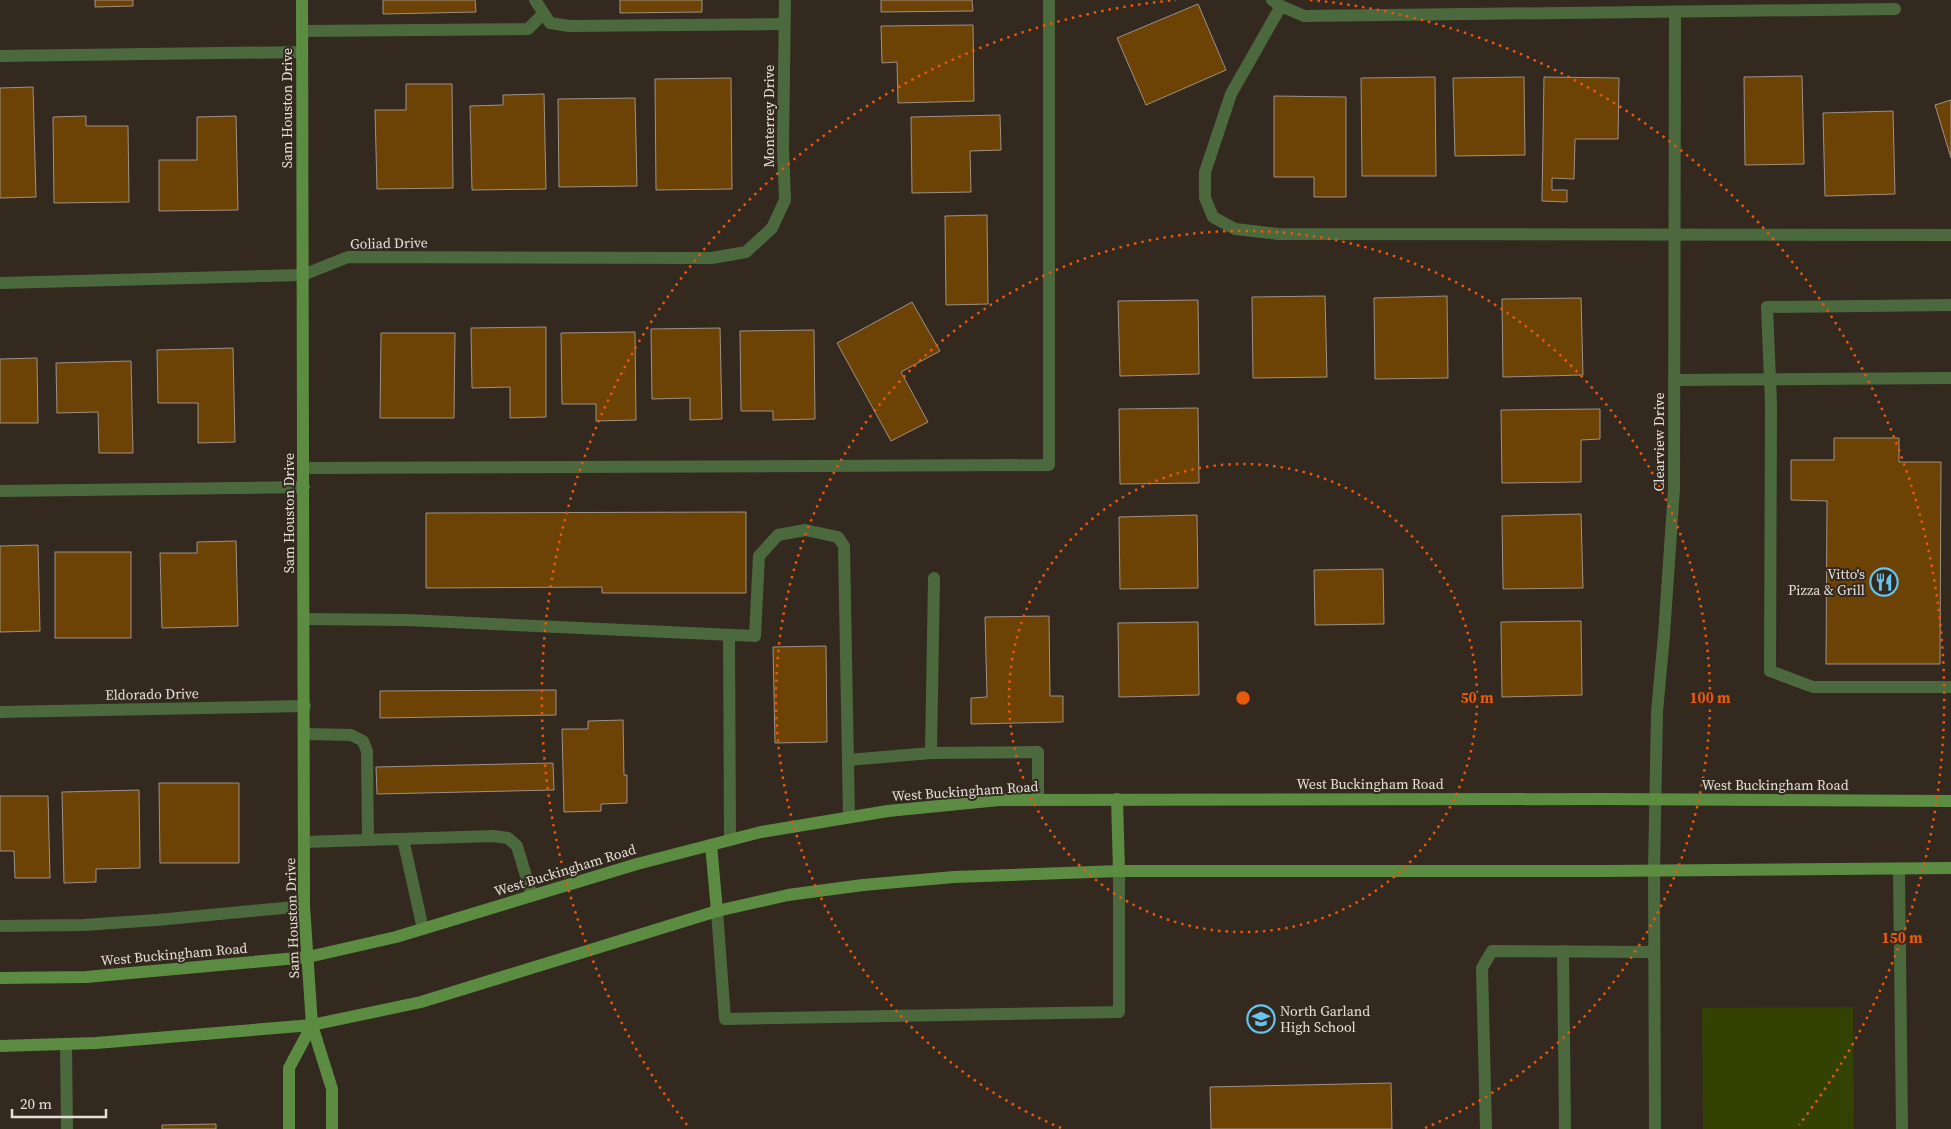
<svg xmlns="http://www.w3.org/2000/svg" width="1951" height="1129" font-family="'Source Serif 4',serif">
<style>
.green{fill:#334203}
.building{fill:#6c4205;stroke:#9e9286}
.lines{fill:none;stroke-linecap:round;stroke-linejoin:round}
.lane{stroke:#4b693c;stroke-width:12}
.street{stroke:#4b693c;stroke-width:12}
.secondary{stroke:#5b8c42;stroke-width:12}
.ring{fill:none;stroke:#e8590c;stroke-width:2.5;stroke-dasharray:2.5 5}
.labels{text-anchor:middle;stroke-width:4;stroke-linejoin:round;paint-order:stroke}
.street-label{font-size:14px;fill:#e5dfd8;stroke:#33291f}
.poi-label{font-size:14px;fill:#e5dfd8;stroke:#33291f;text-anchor:end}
.centre{fill:#e8590c;stroke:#33291f;stroke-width:2.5}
.ring-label{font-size:15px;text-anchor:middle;font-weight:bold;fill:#e8590c;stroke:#33291f;stroke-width:4;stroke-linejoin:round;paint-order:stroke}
</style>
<rect width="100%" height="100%" fill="#33291f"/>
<path class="green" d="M1853 1007 1854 1129H1703L1702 1008Z"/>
<g class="building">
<path d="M95 0H133V6L95 7Z"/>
<path d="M383 0H475L476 12 383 14Z"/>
<path d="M620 0H702V12L620 13Z"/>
<path d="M881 0H972L973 11 881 12Z"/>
<path d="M1198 4 1226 70 1146 105 1117 38Z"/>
<path d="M973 25 974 101 898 103 897 62 882 63 881 26Z"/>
<path d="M1802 76 1804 164 1745 165 1744 77Z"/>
<path d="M1435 77 1436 176H1362L1361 78Z"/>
<path d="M1524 77 1525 155 1455 156 1453 78Z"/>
<path d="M1544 77 1619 78 1618 139H1575L1574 179 1552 178V190H1567V202L1542 201Z"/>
<path d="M731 78 732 189 656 190 655 79Z"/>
<path d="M406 84H452L453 188 377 189 375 110H406Z"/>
<path d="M33 87 36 197 0 198V88Z"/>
<path d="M544 94 546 189 472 190 470 106 503 105V95Z"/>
<path d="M1274 96 1346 97V197H1314V177H1274Z"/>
<path d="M635 98 637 186 559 187 558 99Z"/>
<path d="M1951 100V158L1935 105Z"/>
<path d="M1893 111 1895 194 1825 196 1823 113Z"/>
<path d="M1000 115 1001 150 970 151 971 192 912 193 911 117Z"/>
<path d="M86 116V126H128L129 202 54 203 53 117Z"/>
<path d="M236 116 238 210 159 211V160H197V117Z"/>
<path d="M987 215 988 304 946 305 945 216Z"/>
<path d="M1325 296 1327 377 1253 378 1252 297Z"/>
<path d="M1447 296 1448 378 1375 379 1374 298Z"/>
<path d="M1581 298 1583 375 1503 377 1502 299Z"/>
<path d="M1198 300 1199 374 1120 376 1118 301Z"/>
<path d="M912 302 940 351 901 372 928 422 891 441 837 343Z"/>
<path d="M546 327V417L510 418V387L472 388 471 328Z"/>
<path d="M720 328 722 419 690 420V398L652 399 651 329Z"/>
<path d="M814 330 815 419 773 420V411H741L740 331Z"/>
<path d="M635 332 636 420 596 421V404H562L561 333Z"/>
<path d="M381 333H455L454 418H380Z"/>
<path d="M233 348 235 442 198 443V403H158L157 350Z"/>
<path d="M37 358 38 423H0V359Z"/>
<path d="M131 361 133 453H99L98 412 57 413 56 363Z"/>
<path d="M1198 408 1199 483 1120 484 1119 409Z"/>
<path d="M1600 409V439L1581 440V482L1502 483 1501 410Z"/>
<path d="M1834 438H1899V462H1941L1940 664H1826L1827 501 1791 500V460H1834Z"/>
<path d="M746 512V593H602V587L426 588V513Z"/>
<path d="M1581 514 1583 588 1503 589 1502 516Z"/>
<path d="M1197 515 1198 588 1120 589 1119 517Z"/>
<path d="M236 541 238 626 162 628 160 553H197V542Z"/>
<path d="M38 545 40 631 0 632V546Z"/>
<rect x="55" y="552" width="76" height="86"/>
<path d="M1383 569 1384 624 1315 625 1314 570Z"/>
<path d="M1049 616 1050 696H1063V722L971 724V698L987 697 985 617Z"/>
<path d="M1581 621 1582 695 1502 697 1501 622Z"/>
<path d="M1198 622 1199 695 1119 697 1118 623Z"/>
<path d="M826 646 827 742 775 743 773 647Z"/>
<path d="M556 690V715L380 718V691Z"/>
<path d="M623 720 624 775H627V803L601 804V811L564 812 562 729H588V721Z"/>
<path d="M553 763 554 790 377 794 376 767Z"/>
<path d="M159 783H239V863H160Z"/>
<path d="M139 790 140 868 96 869V882L64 883 62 792Z"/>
<path d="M0 796H48L50 878H15L14 851H0Z"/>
<path d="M1391 1083 1392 1129H1211L1210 1087Z"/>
<path d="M216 1124V1129H162V1125Z"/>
</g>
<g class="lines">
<g class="lane">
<path d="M535 0 550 23 569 26 784 24"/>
<path d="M1281 6 1231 94 1205 172V198L1213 217 1235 229 1278 234 1951 235"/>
<path d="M302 31 528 29 543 14"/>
<path d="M0 56 302 52"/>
<path d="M1951 305 1767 307 1771 404 1770 671 1813 687H1951"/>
<path d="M1674 380 1951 378"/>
<path d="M304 468 1049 465V0"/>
<path d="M0 491 304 487"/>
<path d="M934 578 931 753 1038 752V800"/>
<path d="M304 619 407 620 755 636 759 556 778 535 805 530 838 537 844 546 849 817"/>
<path d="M729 635 730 840"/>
<path d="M305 734 351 735 363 741 367 751 368 840"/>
<path d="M848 760 931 753"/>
<path d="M403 839 423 929"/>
<path d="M304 842 493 836 508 838 517 846 532 896"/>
<path d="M1899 869 1902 1129"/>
<path d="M1654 870 1655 1129"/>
<path d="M717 911 725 1019 1119 1012V871"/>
<path d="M0 926 83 925 157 920 304 906"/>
<path d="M1563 951 1565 1129"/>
<path d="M66 1045 67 1129"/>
<path d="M1486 1129 1482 968 1492 951 1653 952"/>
</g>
<g class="street">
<path d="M1272 0 1281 6 1304 16 1895 9"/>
<path d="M0 283 303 275 348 257 712 258 746 252 772 228 785 200 783 149 785 0"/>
<path d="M0 712 305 706"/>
<path d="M1654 870 1657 712 1664 635 1674 489 1675 13"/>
</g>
<g class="secondary">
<path d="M302 0 304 906 312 1025 332 1089V1129"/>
<path d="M1117 799 1119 871"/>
<path d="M711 845 717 911"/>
<path d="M0 978 86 977 308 957 396 937 637 864 761 832 888 811 999 800 1601 799 1951 801"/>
<path d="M0 1046 96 1043 312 1025 421 1002 717 911 788 895 863 885 954 877 1119 871H1602L1951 868"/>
<path d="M289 1129V1068L312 1025"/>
</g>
</g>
<g class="ring">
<circle cx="1243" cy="698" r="234"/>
<path d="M1061 1128A467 467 0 1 1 1425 1128"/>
<path d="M687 1125A701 701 0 0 1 1176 0M1310 0A701 701 0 0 1 1799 1125"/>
</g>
<defs>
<g id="restaurant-ring" transform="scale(1.4375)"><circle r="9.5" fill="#33291f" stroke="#65c5ef" stroke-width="1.5"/><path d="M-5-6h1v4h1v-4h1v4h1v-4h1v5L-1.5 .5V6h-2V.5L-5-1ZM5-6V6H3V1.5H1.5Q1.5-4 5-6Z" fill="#65c5ef"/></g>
<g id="school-ring" transform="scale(1.4375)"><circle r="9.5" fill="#33291f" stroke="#65c5ef" stroke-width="1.5"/><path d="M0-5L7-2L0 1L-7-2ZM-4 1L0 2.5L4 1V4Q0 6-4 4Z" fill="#65c5ef"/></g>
</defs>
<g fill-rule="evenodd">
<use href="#restaurant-ring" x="1884" y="582"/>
<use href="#school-ring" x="1261" y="1019"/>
</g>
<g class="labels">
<g class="street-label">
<text transform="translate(287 108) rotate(-90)" y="5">Sam Houston Drive</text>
<text transform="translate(769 116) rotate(-90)" y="5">Monterrey Drive</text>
<text transform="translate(389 243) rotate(-1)" y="5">Goliad Drive</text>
<text transform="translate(1659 442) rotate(-90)" y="5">Clearview Drive</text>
<text transform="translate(289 513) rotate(-90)" y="5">Sam Houston Drive</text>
<text transform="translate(152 694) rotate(-1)" y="5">Eldorado Drive</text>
<text x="1370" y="789">West Buckingham Road</text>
<text x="1775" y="790">West Buckingham Road</text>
<text transform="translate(965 791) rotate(-4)" y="5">West Buckingham Road</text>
<text transform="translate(565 870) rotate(-17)" y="5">West Buckingham Road</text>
<text transform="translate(292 918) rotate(-92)" y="5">Sam Houston Drive</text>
<text transform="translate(174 954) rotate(-5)" y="5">West Buckingham Road</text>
</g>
<g class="poi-label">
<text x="1865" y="579">Vitto's<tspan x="1865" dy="16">Pizza &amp; Grill</tspan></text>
<text x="1280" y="1016" text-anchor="start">North Garland<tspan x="1280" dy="16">High School</tspan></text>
</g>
</g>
<circle cx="1243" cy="698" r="8" class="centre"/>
<g class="ring-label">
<text x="1477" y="703">50 m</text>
<text x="1710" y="703">100 m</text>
<text x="1902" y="943">150 m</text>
</g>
<path d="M12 1109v8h94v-8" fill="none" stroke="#e5dfd8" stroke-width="2.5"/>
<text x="20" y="1109" font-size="15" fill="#e5dfd8" stroke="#33291f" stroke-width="4" paint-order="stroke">20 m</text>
</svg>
